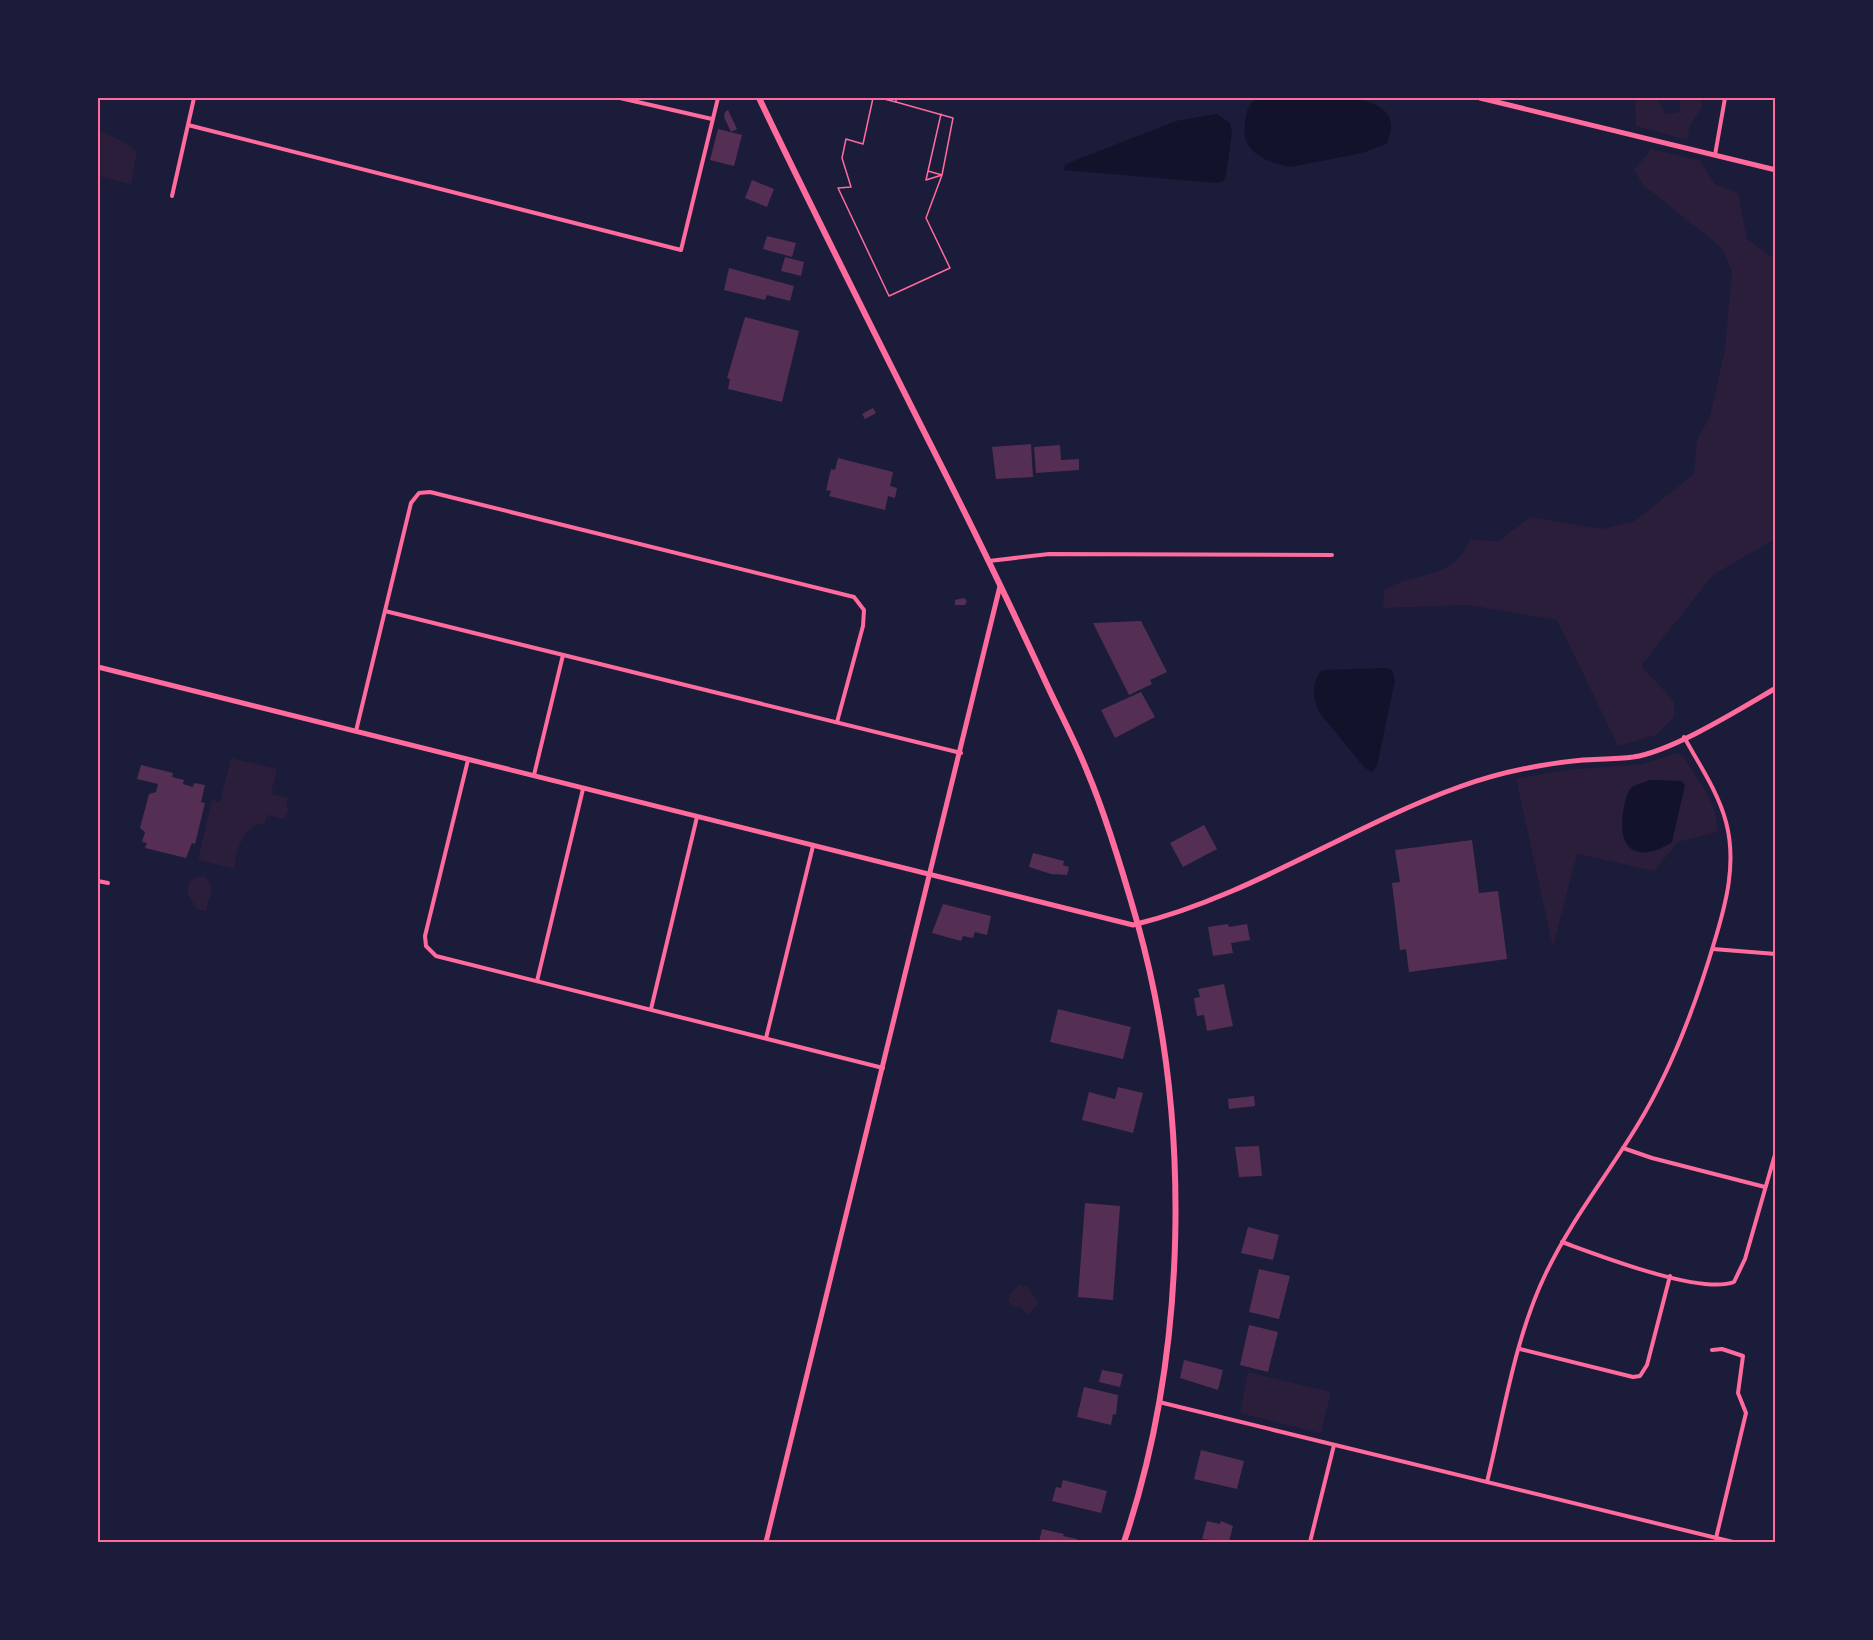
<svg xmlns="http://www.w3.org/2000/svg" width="1873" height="1640" font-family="'Roboto Condensed',sans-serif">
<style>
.green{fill:#2a1e3b;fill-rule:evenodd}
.water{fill:#12122b}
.building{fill:#542f53}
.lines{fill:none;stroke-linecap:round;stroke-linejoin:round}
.path{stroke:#ff6b9d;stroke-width:1.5}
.minor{stroke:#ff6b9d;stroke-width:4}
.tertiary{stroke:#ff6b9d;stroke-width:5}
.primary{stroke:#ff6b9d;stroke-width:6}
.neatline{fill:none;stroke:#ff6b9d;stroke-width:2}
</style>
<rect width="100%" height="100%" fill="#1b1b3a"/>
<g class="green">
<path d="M1635 98H1656L1666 114 1679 112 1681 98H1699L1703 105 1690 125 1687 140 1636 126Z"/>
<path d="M98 130 122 141 137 152 131 184 98 176Z"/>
<path d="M1651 149 1699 160 1715 184 1738 193 1747 239 1775 259V539L1713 575 1641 666 1674 701V717L1656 735 1618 746 1557 620 1469 605 1383 608 1384 590C1416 571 1454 580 1470 540L1499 541 1530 517 1601 529 1633 522 1694 474 1697 440 1710 416 1725 349 1732 272 1722 248 1643 185 1634 170Z"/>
<path d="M1677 753 1684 757C1698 782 1719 802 1717 832L1678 842 1654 871 1577 854 1553 947 1516 779 1565 770 1642 764ZM1649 780 1682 781 1684 793 1679 803 1672 842 1633 787Z"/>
<path d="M231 758 277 769 271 794 288 798 286 808 290 809 284 819 267 815 265 823C241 825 238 850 234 869L198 860 212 800 220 802Z"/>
<path d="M199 876 206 877 212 889 206 911 197 909 187 893 189 882Z"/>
<path d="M1019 1285 1028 1287 1039 1303 1028 1315 1020 1307H1013L1008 1301 1010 1294Z"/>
<path d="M1248 1372 1331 1392 1321 1433 1240 1413Z"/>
</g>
<g class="water">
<path d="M1257 98C1290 98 1418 81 1386 144L1362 153 1290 167C1266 162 1240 152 1245 123 1246 112 1248 105 1257 98Z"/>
<path d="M1217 114 1230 123 1232 133 1226 175 1223 181 1218 183 1064 170 1065 165 1071 162 1176 121Z"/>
<path d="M1386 668 1392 670 1395 680 1377 766 1372 772 1364 767 1319 712C1313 699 1311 685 1320 672L1324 670Z"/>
<path d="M1649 780 1682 781 1685 785 1672 842C1640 863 1617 852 1623 813 1624 805 1626 793 1632 787 1637 784 1644 783 1649 780Z"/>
</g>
<g class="building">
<path d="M728 110 737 129 731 132 724 117 725 112Z"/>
<path d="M718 129 742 135 734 166 710 160Z"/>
<path d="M752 180 774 189 767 207 745 198Z"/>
<path d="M767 236 796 243 792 257 763 249Z"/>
<path d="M785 257 804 262 801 276 781 271Z"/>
<path d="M729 268 794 286 790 301 767 295 765 300 724 290Z"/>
<path d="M745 317 799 331 782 402 728 389 730 379 727 378Z"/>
<path d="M873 408 876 413 865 419 862 414Z"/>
<path d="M1031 444 1033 477 996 479 992 447Z"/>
<path d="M1060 445 1061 460 1079 459V470L1036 473 1034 447Z"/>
<path d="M838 458 893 472 890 486 897 488 895 498 888 496 885 510 829 496 831 491 826 490 831 469 835 470Z"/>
<path d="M964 598 967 601 965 605H955V600Z"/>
<path d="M1141 621 1167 672 1150 680 1152 684 1129 695 1093 623Z"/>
<path d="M1141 692 1155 717 1115 738 1101 710Z"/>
<path d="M141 765 173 773 172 777 184 780 183 784 193 787 194 783 205 785 201 802 205 803 195 844 192 843 186 858 145 848 147 843 142 842 145 832 140 828 149 794 156 792 158 784 137 779Z"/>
<path d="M1204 825 1217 849 1183 867 1170 843Z"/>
<path d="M1472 840 1479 893 1498 891 1507 959 1409 972 1406 949 1400 950 1392 883 1400 882 1395 850Z"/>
<path d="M1033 853 1064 861 1063 865 1069 867 1067 875 1051 874 1029 867Z"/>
<path d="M943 904 991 916 987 935 975 932 973 938 963 936 961 941 932 933Z"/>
<path d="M1228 924 1229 927 1247 924 1250 940 1231 943 1233 953 1213 956 1208 927Z"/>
<path d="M1224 984 1233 1026 1207 1031 1204 1015 1197 1016 1194 998 1200 997 1198 989Z"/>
<path d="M1058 1009 1131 1027 1123 1059 1050 1042Z"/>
<path d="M1118 1087 1143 1093 1133 1133 1082 1120 1089 1092 1115 1099Z"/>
<path d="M1254 1096 1255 1106 1229 1109 1228 1099Z"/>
<path d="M1259 1146 1262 1176 1239 1177 1235 1147Z"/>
<path d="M1085 1203 1120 1206 1113 1300 1078 1297Z"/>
<path d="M1248 1227 1279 1235 1273 1260 1241 1253Z"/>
<path d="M1259 1269 1290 1276 1279 1319 1249 1312Z"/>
<path d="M1249 1325 1278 1332 1268 1372 1240 1365Z"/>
<path d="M1184 1360 1223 1370 1218 1390 1180 1378Z"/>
<path d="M1102 1370 1123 1374 1120 1387 1099 1382Z"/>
<path d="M1084 1387 1118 1395 1116 1415 1113 1414 1111 1425 1077 1417Z"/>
<path d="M1201 1450 1244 1461 1237 1489 1194 1479Z"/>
<path d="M1063 1480 1107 1491 1101 1513 1052 1501 1056 1487 1061 1488Z"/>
<path d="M1207 1521 1220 1524 1221 1521 1233 1526 1229 1542 1202 1539Z"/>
<path d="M1042 1529 1064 1534 1063 1536 1077 1539V1542H1039Z"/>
</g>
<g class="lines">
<g class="path">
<path d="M873 98 863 144 846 139 842 158 851 187 838 188 889 296 950 268 926 218 942 175 926 180 941 114 928 171 942 175 953 118 896 102V98"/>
<path d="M880 98 896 102 881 98"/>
</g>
<g class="minor">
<path d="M620 98 712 119"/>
<path d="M188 125 681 250 718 98"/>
<path d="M1715 155 1725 98"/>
<path d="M172 196 194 98"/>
<path d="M989 561 1049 554 1332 555"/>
<path d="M385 611 961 753"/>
<path d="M356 731 411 503 419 493 430 492 854 597 864 610 863 626 837 722"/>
<path d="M468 760 425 936 426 946 436 956 883 1068"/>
<path d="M534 775 563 655"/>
<path d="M98 881 108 883"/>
<path d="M1713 949 1776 954"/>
<path d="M537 981 583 789"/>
<path d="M651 1009 697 817"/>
<path d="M766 1038 813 846"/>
<path d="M1623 1148 1652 1158 1765 1187"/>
<path d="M1562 1242C1598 1255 1700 1295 1734 1282L1745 1259 1776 1151"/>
<path d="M1520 1349 1633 1377 1640 1376 1647 1365 1670 1276"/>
<path d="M1712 1350 1722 1349 1743 1356 1738 1393 1746 1413 1716 1538"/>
<path d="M1159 1402 1733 1542"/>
<path d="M1487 1482C1504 1413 1515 1337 1546 1273 1572 1219 1606 1177 1637 1126 1672 1069 1695 1007 1714 943 1726 904 1737 863 1726 822 1718 792 1699 764 1684 737"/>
<path d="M1310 1542 1334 1445"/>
</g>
<g class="tertiary">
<path d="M1480 98 1776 170"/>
<path d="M98 667 1133 925C1249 897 1348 827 1459 787 1500 772 1540 764 1583 760 1599 759 1617 759 1633 757 1673 751 1740 709 1776 688"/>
<path d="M766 1542 1000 586"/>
</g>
<path class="primary" d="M759 98C823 232 891 366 958 499 989 561 1019 624 1048 687 1061 715 1076 743 1087 771 1107 818 1124 876 1138 925 1192 1119 1188 1351 1124 1542"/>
</g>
<rect width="1873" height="1640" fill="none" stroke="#1b1b3a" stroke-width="198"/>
<rect x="99" y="99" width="1675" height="1442" class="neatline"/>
</svg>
